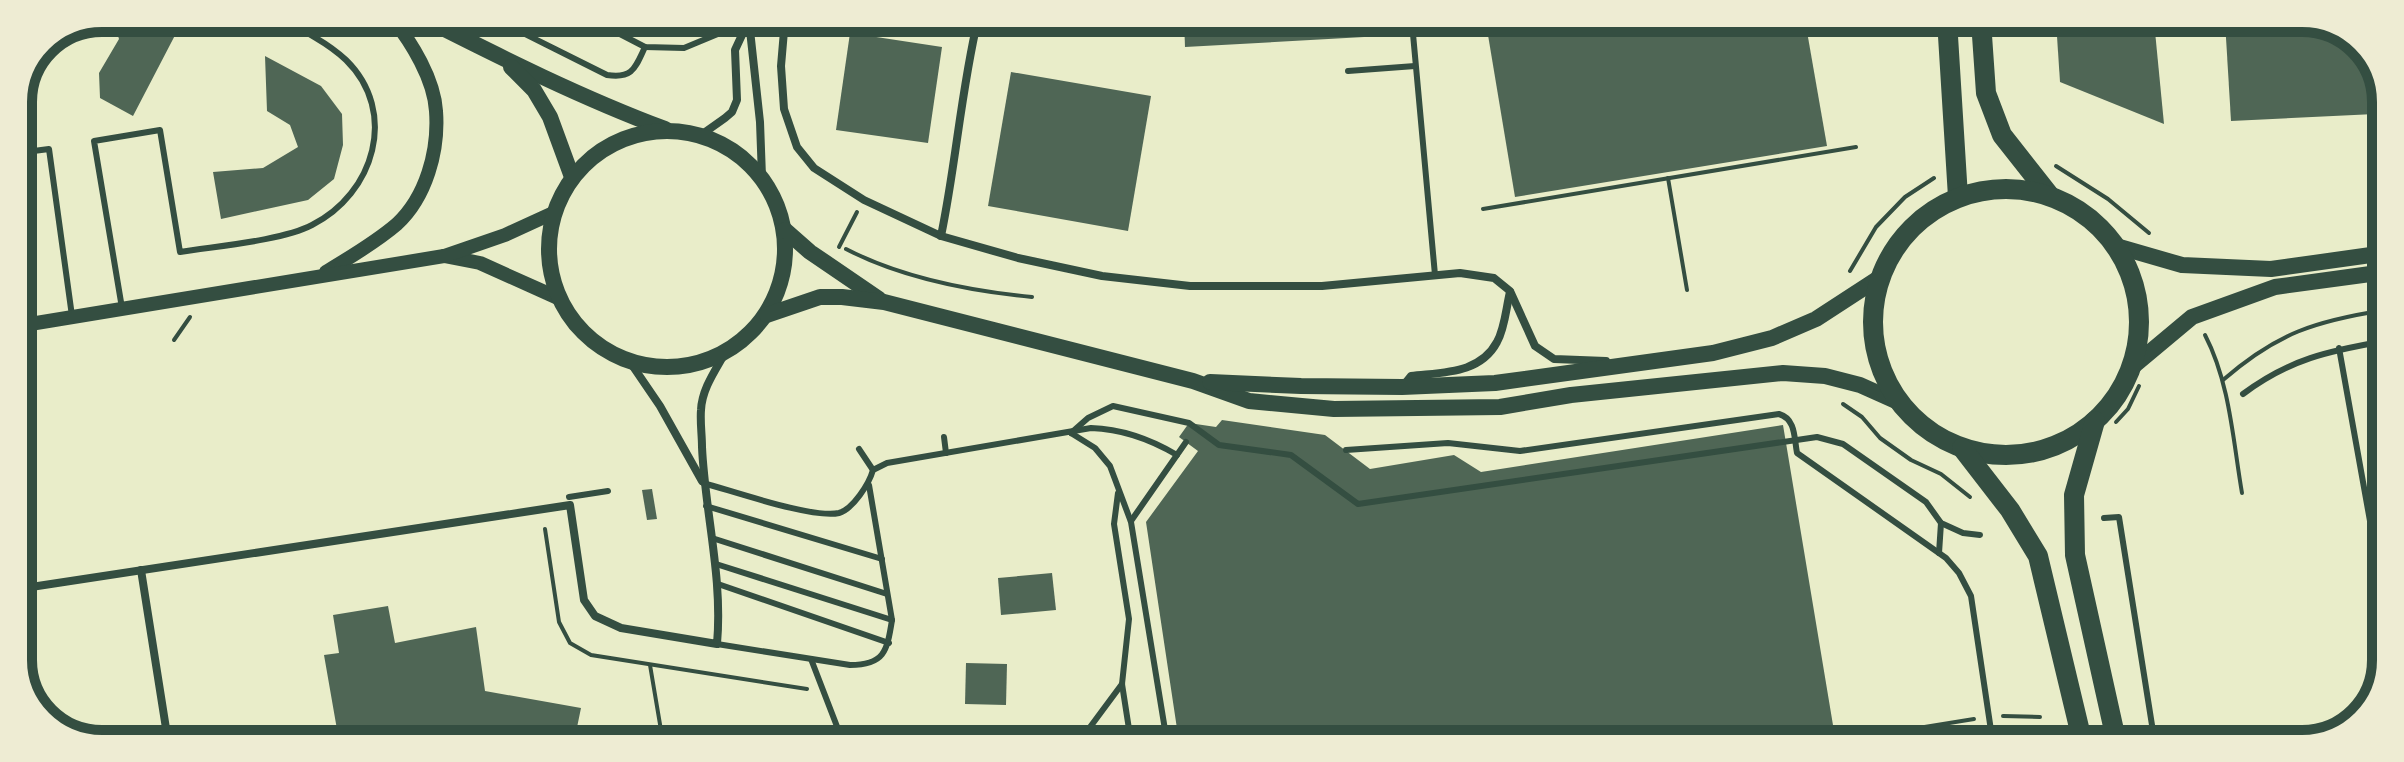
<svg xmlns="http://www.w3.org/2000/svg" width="2404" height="762" font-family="Figtree,sans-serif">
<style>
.building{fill:#4f6655}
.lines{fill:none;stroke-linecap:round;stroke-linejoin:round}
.path{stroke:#344e41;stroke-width:4}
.service{stroke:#344e41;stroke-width:6}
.minor{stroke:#344e41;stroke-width:8}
.tertiary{stroke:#344e41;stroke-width:14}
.secondary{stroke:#344e41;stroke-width:16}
.primary{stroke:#344e41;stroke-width:20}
.rim{fill:none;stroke:#344e41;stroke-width:10}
</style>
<rect width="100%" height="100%" fill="#e9edc9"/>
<g class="building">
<path d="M106 18H184L133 116 100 98 99 73 119 39 114 23Z"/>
<path d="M1037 19H1075V28L1037 30Z"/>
<path d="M1184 19 1399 20 1400 35 1185 47Z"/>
<path d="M1505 20H1805L1827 146 1515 197 1486 23Z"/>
<path d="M2056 21H2154L2164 124 2060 82Z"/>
<path d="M2225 21H2324L2368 50 2371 58 2375 114 2231 121Z"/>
<path d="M850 33 942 47 928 143 836 130Z"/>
<path d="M265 56 321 86 342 114 343 145 334 179 308 200 221 219 213 172 263 168 298 147 290 125 267 111Z"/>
<path d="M1011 72 1151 96 1128 231 988 206Z"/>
<path d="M1222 420 1325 435 1370 469 1454 455 1481 472 1783 425 1836 743 1179 742 1146 522 1198 451 1179 437 1189 423 1216 427Z"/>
<path d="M652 489 657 519 647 520 642 490Z"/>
<path d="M1052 573 1056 610 1001 615 998 578Z"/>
<path d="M388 606 395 643 476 627 485 691 581 708 574 742 339 741 324 655 339 653 333 615Z"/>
<path d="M966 663 1007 664 1006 705 965 704Z"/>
</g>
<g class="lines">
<g class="path">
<path d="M2056 166 2108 199 2149 233"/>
<path d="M1668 178 1687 290"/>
<path d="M1483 209 1856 147"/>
<path d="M839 247 857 212"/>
<path d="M846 249C902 278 970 291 1032 297"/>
<path d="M1850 271 1876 227 1905 197 1934 178"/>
<path d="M2205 335C2230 383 2233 441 2242 493"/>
<path d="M174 340 190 317"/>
<path d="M2223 380C2277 333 2315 321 2385 310"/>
<path d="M1843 404 1862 417 1880 438 1911 460 1941 474 1970 497"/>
<path d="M2116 422 2128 409 2139 386"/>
<path d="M545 529 559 622 570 643 591 655 807 689"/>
<path d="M650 665 663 742"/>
<path d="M2003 716 2040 717"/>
<path d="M1838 741 1974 719"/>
</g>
<g class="service">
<path d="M495 19 607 75C633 79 635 68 645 47"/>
<path d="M591 19 645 47 684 48 749 21"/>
<path d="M1412 23 1435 275"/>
<path d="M1348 71 1415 66"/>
<path d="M18 153 49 149 72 316"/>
<path d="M122 308 94 141 160 130 180 252C216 246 281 241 312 225 374 194 399 112 346 60 327 42 302 30 278 18"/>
<path d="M2339 348 2377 560 2383 614"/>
<path d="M2243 394C2290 359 2328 351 2385 341"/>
<path d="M1071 433 1088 418 1113 406 1189 423 1219 445 1291 455 1358 504 1817 437 1843 444 1926 502 1941 523 1963 533 1980 535"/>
<path d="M1071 433 1095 448 1110 466 1131 522 1167 742"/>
<path d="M944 437 946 453"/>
<path d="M859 449 873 470"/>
<path d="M1346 450 1448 443 1520 451 1779 414C1796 419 1794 438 1797 453L1946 558 1959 573 1971 596 1993 744"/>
<path d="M703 483C733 491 813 519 839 513 853 509 869 484 873 470L887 463 1091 428C1122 429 1150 439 1177 455"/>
<path d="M1118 493 1114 524 1129 619 1122 684 1131 742"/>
<path d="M569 497 608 491"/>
<path d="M706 506 882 559"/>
<path d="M2104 518 2119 517 2155 744"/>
<path d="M1131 521 1186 442"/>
<path d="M712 538 887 594"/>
<path d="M1939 553 1941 523"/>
<path d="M716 564 892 620"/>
<path d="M718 584 889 643"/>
<path d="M717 644 850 665C884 665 887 652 892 620L869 485"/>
<path d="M811 659 843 742"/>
<path d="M1079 742 1122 684"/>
</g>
<g class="minor">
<path d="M787 19 784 31 781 66 784 109 797 147 814 168 864 200 941 236 1018 258 1102 276 1190 286H1322L1460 273 1494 278 1510 291 1535 346 1554 359 1606 361"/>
<path d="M749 21 760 122 762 177"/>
<path d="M701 135 725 118 732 112 737 100 735 50 748 22"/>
<path d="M941 236C956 164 961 90 978 19"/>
<path d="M630 362 660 406 702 481"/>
<path d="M1403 386 1411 376C1443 372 1480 374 1497 342 1505 328 1506 308 1510 292"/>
<path d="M141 570 168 741"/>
<path d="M18 589 570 505 584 600 595 616 621 628 717 644C723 577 705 513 702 447 702 435 700 422 701 410 702 389 715 371 725 353"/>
</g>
<g class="tertiary">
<path d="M444 256 480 263 558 298"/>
<path d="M326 272C350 257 375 243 397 224 426 197 439 151 436 111 434 79 412 43 392 18"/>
<path d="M18 326 444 256 505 235 553 213"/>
</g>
<g class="secondary">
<path d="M423 18C502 58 582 98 665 129"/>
<path d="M511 67 534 90 550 117 572 177"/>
<circle cx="667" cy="249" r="118"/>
<path d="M785 230 810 252 879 299"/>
<path d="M2116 246 2182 265 2271 269 2385 253"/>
<path d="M767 315 820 297H842L884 302 1193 381 1249 401 1334 409 1500 407 1571 395 1783 373 1825 376 1860 385 1898 402"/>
<path d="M2131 368 2192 317 2275 287 2385 272"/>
<path d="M1210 382 1301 386 1402 387 1495 383 1713 353 1772 338 1816 319 1879 278"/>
</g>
<g class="primary">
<path d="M1947 20 1958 197"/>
<path d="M1981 21 1986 93 2002 135 2050 196"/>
<circle cx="2006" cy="322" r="133"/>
<path d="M2095 421 2074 495 2075 555 2117 744"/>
<path d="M1962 448 2010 510 2038 556 2083 744"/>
</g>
</g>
<path d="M0 0H2404V762H0ZM102 32H2302A70 70 0 0 1 2372 102V660A70 70 0 0 1 2302 730H102A70 70 0 0 1 32 660V102A70 70 0 0 1 102 32Z" fill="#eeecd3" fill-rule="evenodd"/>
<path class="rim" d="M102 32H2302A70 70 0 0 1 2372 102V660A70 70 0 0 1 2302 730H102A70 70 0 0 1 32 660V102A70 70 0 0 1 102 32Z"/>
</svg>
